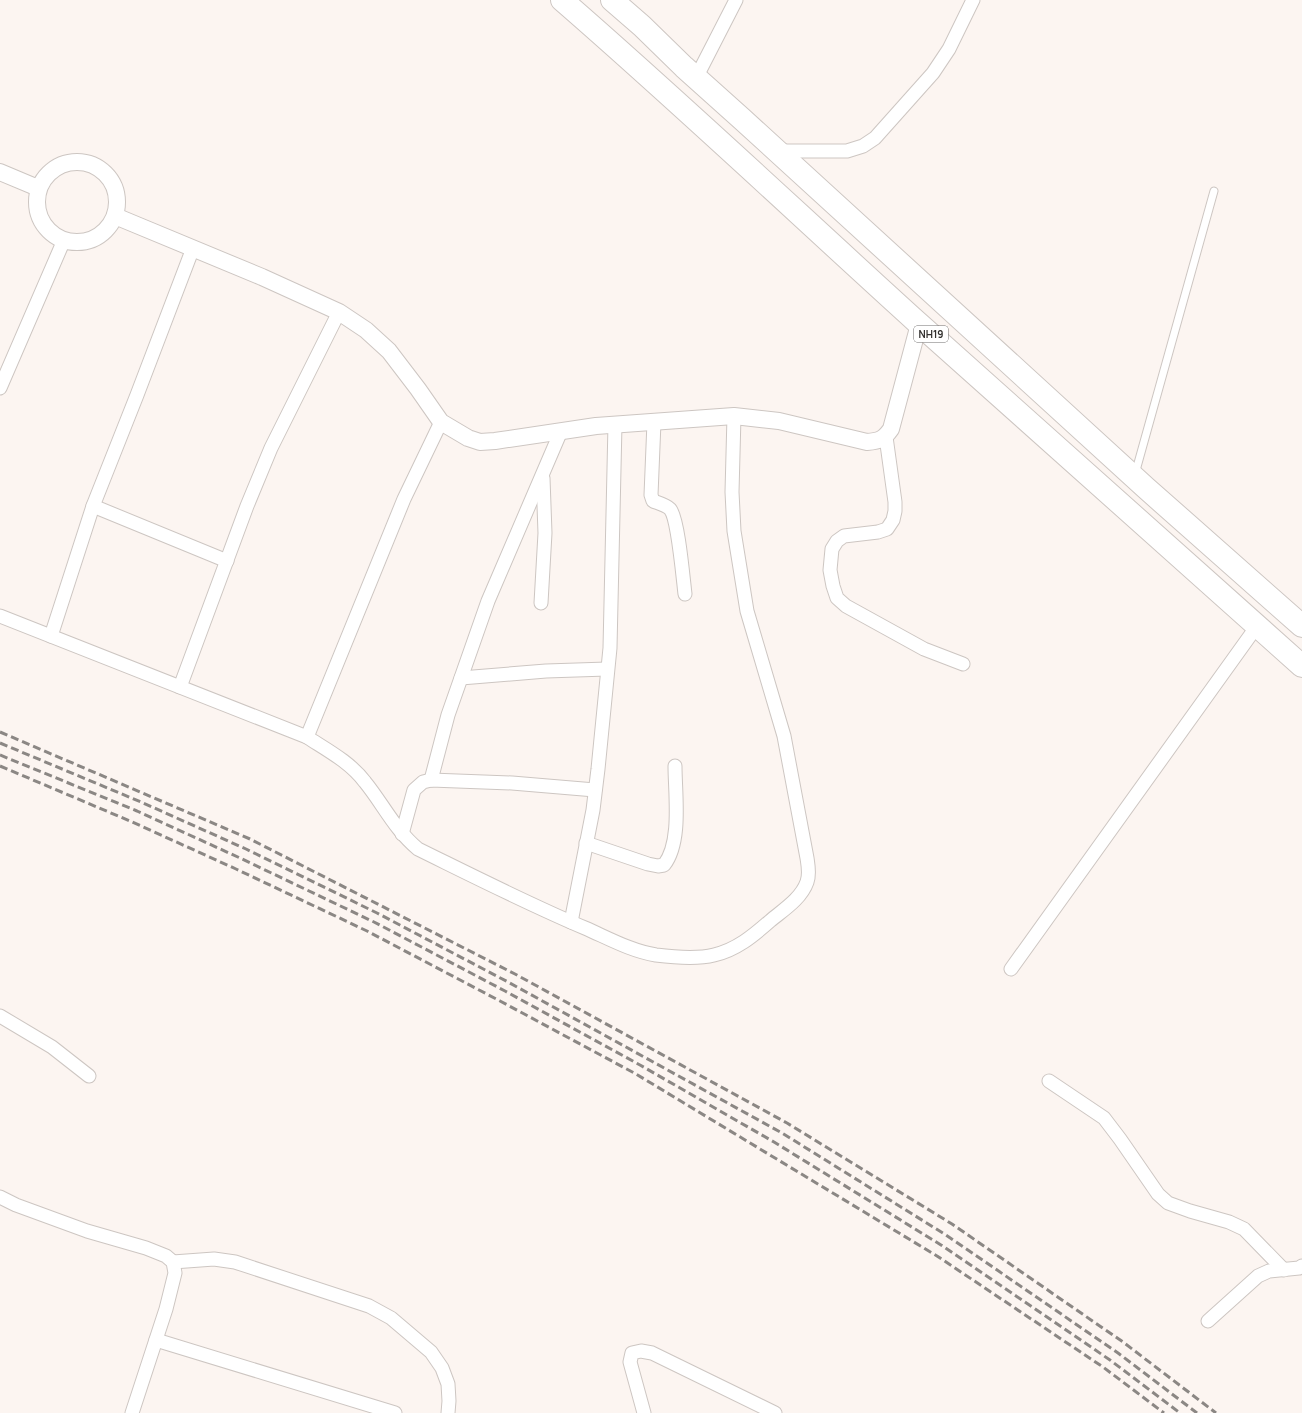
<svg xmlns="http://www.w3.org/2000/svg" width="1302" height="1413" font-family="Manrope,sans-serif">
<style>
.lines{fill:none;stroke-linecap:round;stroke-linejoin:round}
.service-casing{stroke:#cdc6c2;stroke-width:9}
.minor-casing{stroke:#cdc6c2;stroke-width:15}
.tertiary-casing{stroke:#cdc6c2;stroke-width:18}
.trunk-casing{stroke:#cdc6c2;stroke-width:24}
.service{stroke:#fff;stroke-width:7}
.minor{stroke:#fff;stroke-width:13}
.tertiary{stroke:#fff;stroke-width:16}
.trunk{stroke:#fff;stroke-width:22}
.rail{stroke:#8b8784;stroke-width:3;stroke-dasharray:8 4;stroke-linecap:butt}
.labels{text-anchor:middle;stroke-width:4;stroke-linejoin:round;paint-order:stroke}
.shield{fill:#fff;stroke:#6f6d6c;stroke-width:1}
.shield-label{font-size:10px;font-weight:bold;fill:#312f2d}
</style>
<rect width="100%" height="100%" fill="#fcf5f1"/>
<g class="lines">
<g class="service-casing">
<path id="service" d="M1135 474 1214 191"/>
</g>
<g class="minor-casing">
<g id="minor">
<path d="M696 78 736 0"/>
<path d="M777 151H847L863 146 875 138 933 73 949 49 973 0"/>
<path d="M0 388 64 240"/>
<path d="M654 422 651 495 653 501C658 503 666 505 670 509 678 518 683 578 685 594"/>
<path d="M886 437 895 502V511L893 520 887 529 878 532 844 536 837 541 832 549 830 570 833 586 837 598 846 606 924 649 963 664"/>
<path d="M93 506 227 561"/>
<path d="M541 603 545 533 543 478"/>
<path d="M0 616 307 737C327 750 350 762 365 782 383 804 395 830 418 849 473 876 528 904 585 928 608 938 631 951 656 955 672 957 698 959 714 955 736 950 753 936 770 921 783 910 801 899 807 882 810 874 808 865 807 858L784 736 747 611 734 531 732 492 734 416"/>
<path d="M51 636 93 506 137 395 193 248"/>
<path d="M461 678 546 671 607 669"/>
<path d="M180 687 247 506 271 448 339 312"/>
<path d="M307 737 404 499 441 422"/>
<path d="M431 780 448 715 488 601 561 431"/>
<path d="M402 834 414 790 423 782 431 780 512 783 595 790"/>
<path d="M586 843 648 864 658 866 664 865C682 842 675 794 675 766"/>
<path d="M571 922 593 810 598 769 610 648 615 424"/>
<path d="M1011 969 1257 626"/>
<path d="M0 1016 52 1047 89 1076"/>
<path d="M1049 1081 1104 1118 1120 1139 1158 1194 1168 1203 1190 1211 1229 1222 1244 1229 1284 1270"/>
<path d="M0 1197 16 1205 87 1231 146 1248 166 1256 173 1262 175 1273 166 1309 132 1413"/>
<path d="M173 1262 214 1259 235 1262 369 1306 391 1318 431 1352 442 1368 448 1384 449 1401 448 1413"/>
<path d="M1208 1321 1258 1276 1269 1271 1299 1268 1302 1266"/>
<path d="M156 1340 395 1413"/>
<path d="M644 1413 630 1362 632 1353 641 1351 652 1353 775 1413"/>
</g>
</g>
<g class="tertiary-casing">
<g id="tertiary">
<circle cx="77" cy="202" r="40"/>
<path d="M0 172 38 188"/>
<path d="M115 216 262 277 339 312 366 330 389 351 418 389 441 422 468 438 480 442 495 441 596 426 734 416 779 421 867 442C880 441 884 439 891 429L919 324"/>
</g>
</g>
<g class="trunk-casing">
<g id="trunk">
<path d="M562 0C683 105 799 215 918 323 1045 438 1173 552 1302 666"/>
<path d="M612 0 642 26 684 67 742 119 1146 488 1302 626"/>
</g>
</g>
<use href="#service" class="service"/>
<use href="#minor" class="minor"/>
<use href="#tertiary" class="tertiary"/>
<use href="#trunk" class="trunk"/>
<g class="rail">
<path d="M0 732 250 839 515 974 787 1123 952 1224 1123 1342 1216 1413"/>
<path d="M0 743 141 802 246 849 377 913 508 982 782 1133 946 1235 1118 1353 1197 1413"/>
<path d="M0 755 137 811 240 858 374 922 505 991 640 1065 774 1142 941 1245 1110 1360 1180 1413"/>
<path d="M0 766 130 821 236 869 367 931 500 1001 636 1074 937 1256 1103 1367 1164 1413"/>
</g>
</g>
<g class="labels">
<rect class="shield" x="914" y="326" width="34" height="16" rx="3"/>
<g class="shield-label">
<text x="931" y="338">NH19</text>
</g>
</g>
</svg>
